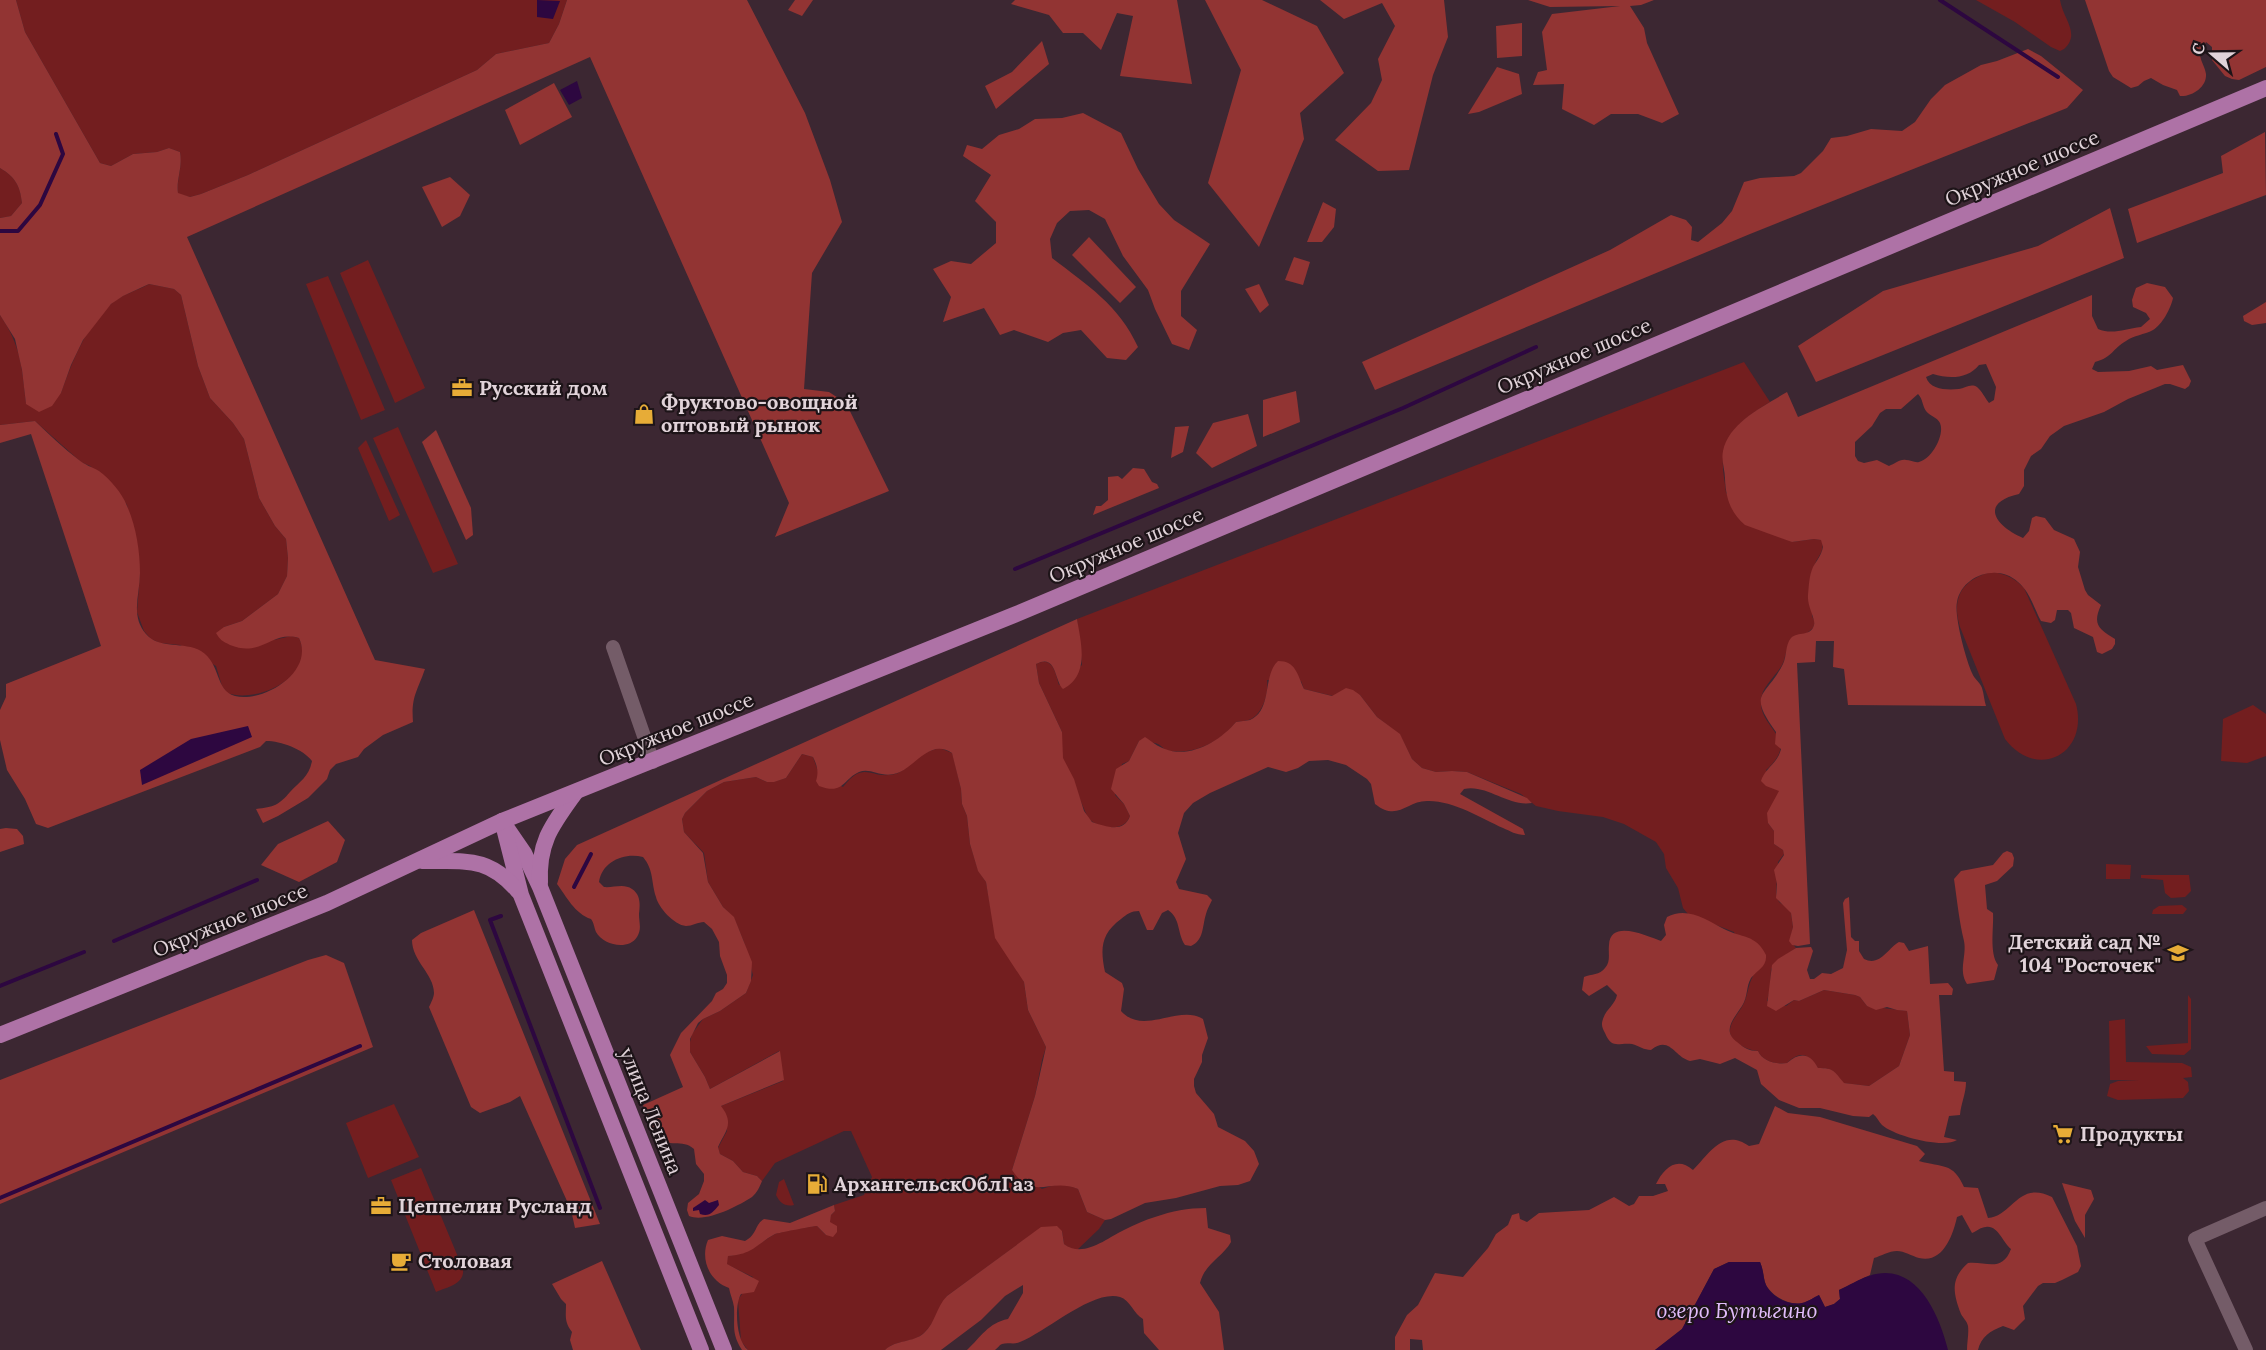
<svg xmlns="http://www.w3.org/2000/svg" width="2266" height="1350" font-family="Lora,serif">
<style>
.green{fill:#731e1f}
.forest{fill:#923433;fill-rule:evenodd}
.water{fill:#2d0740}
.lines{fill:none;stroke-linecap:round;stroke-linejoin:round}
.stream{stroke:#2d0740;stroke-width:4}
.minor{stroke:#745c68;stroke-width:14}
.major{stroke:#ae72a6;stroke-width:16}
.labels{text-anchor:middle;stroke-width:4.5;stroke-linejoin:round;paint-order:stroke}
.street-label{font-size:20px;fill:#e1d3d9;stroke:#1d1418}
.poi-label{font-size:20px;font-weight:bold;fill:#e1d3d9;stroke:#1d1418;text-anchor:start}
.water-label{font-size:21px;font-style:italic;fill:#e1bcfb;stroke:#1d1418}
</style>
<rect width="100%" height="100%" fill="#3c2732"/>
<g class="green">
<path d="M16 0H567L559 24 549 43 496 54 477 70 248 175 201 194 190 197 178 194C176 179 183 167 180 152L169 148 157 152 133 154 111 166 100 163 25 32Z"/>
<path d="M1976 0H2060C2063 19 2081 34 2064 49L2060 51 2051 47 2015 22Z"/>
<path d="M0 168C15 177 20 185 22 203L11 216 0 218Z"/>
<path d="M368 260 425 388 395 403 340 273Z"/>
<path d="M328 276 385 410 361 420 306 284Z"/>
<path d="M149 284 174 289 181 295 198 366 210 398 233 423 244 439 259 498 275 526 286 539 288 558 287 576 278 594 242 621 224 627 274 640 291 636 299 638C317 676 258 704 227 693L222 686 216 666 180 645 160 643 151 639 144 631 137 612 140 573 127 505 113 485 90 466 81 462 35 421 0 425V315C21 346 22 367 26 403L61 393C72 362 86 326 111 304 122 294 137 291 149 284Z"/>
<path d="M1744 362 1770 402C1749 415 1724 431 1723 459 1722 470 1725 481 1726 493L1792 542 1814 539 1822 540C1825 553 1817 556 1814 567 1810 580 1813 602 1812 616L1815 622 1813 628C1805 636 1795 639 1788 648 1785 653 1785 660 1782 665 1775 677 1761 687 1761 701 1759 729 1802 738 1766 770L1780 791 1768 823 1774 831V844L1783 850 1784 854 1778 862 1776 894 1779 902 1788 908 1791 913 1793 927 1790 941 1796 948 1786 955 1771 969 1770 989 1767 1001 1786 1006 1794 1000 1799 1001 1824 990 1855 995 1860 997 1867 1006 1907 1011 1910 1035 1899 1066 1869 1086 1843 1083C1834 1071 1833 1068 1818 1068 1808 1054 1801 1050 1787 1063 1777 1065 1762 1061 1758 1051 1749 1050 1745 1048 1737 1043 1720 1030 1738 1016 1744 1003 1748 994 1748 985 1753 976L1734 932 1688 914 1683 908 1678 888 1666 868 1664 854 1656 842 1624 824 1603 817 1558 811 1536 806 1521 794 1467 772 1452 771 1436 772 1422 768 1412 759 1400 735 1377 717 1360 695 1339 693 1333 696 1304 689 1301 681 1267 680C1269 692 1263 713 1251 719 1247 721 1240 721 1236 722 1220 742 1196 754 1170 751 1164 750 1163 747 1158 744 1153 742 1144 742 1139 741L1129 761 1122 764 1115 795 1124 804 1130 816C1124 833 1099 829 1088 818L1062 758V732L1039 683 1036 664C1053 656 1055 672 1059 685L1082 665 1077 619Z"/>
<path d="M398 427 458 564 433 573 373 438Z"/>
<path d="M366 440 400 515 389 521 358 448Z"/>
<path d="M1992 572C2006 574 2014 578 2024 588L2076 704C2089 754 2037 781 2005 739L1960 627C1951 598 1962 579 1992 572Z"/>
<path d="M2253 705 2266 714V756L2247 763 2221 761 2223 719Z"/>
<path d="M940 748 952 753 954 759 961 789 962 804 967 816 970 844 978 870 986 882 991 910 1024 982 1028 1010 1046 1047 1042 1060 1035 1096 1012 1170 1042 1189C1056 1184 1064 1183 1078 1189L1087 1212 1105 1220 1099 1229 1077 1250 1069 1248 1064 1244 1062 1231 1035 1232 947 1296C938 1309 934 1327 920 1336 909 1343 896 1340 885 1350H748L741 1341 738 1300 753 1277 726 1264 728 1256C747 1255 759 1243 775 1234 780 1232 811 1226 817 1226L826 1235 831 1215 835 1211 834 1205 864 1195 872 1177 851 1131H844L775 1163 762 1181 757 1176 743 1172 733 1161 720 1154 718 1148 727 1131 721 1106 783 1081 779 1051 710 1089 705 1077 690 1052 689 1046 692 1034 703 1019 720 1011 746 993 753 975 744 942 734 918 723 907 708 882 704 853 684 832 682 819 685 813 707 791 724 782 756 777 767 782H773L786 778 802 754 813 757 819 774 843 787C865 759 870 780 895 774 903 772 908 765 914 760 921 754 931 750 940 748Z"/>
<path d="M2106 864 2131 865 2130 879H2106Z"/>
<path d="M2141 875H2189L2191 891 2185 897 2171 898 2165 893 2163 880 2141 878Z"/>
<path d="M2182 905 2187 909 2183 914H2152L2153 910 2159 906Z"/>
<path d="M2188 995 2191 999V1049L2184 1055 2152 1054 2146 1046 2188 1043Z"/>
<path d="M2125 1019 2126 1062 2182 1063 2191 1067 2192 1077 2183 1078 2188 1082 2189 1091 2183 1098 2118 1100 2107 1096 2110 1084 2118 1081 2139 1080H2110L2109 1021Z"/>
<path d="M394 1104 419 1157 368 1178 346 1123Z"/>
<path d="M421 1168 463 1269C465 1284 448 1287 436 1292L391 1180Z"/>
<path d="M784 1179 794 1205C785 1207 780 1203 776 1195L779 1182Z"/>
</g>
<g class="forest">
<path d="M0 0H16L25 32 100 163 111 166 133 154 157 152 169 148 180 152C183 167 176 179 178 193L190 197 201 194 248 175 477 70 496 54 549 43 559 24 567 0H747L805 113 830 180 842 222 812 273 804 389 829 392 846 403 889 491 775 537 789 503 590 57 187 237 375 660 425 669C417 692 411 697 413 722L383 735 364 749 358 757 336 764 330 770 327 779 308 798 278 816 263 823 256 809C274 807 279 805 290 792 300 781 309 777 312 761 303 749 281 741 266 741L260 747 48 828 36 824 25 799 7 770 0 740V710L6 697V684L101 646 31 434 0 443V425L35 421C49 434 63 448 79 460 85 465 92 467 99 471 110 479 122 493 127 506 136 526 140 551 140 573 140 594 130 616 146 634 160 650 184 641 201 651 221 663 215 691 235 696 263 703 315 672 299 638 272 630 262 658 230 645 222 641 220 640 216 633L224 627 242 621 278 594 287 576 288 558 286 539 275 526 259 498 244 439 233 423 210 398 198 366 181 295 174 289 149 284 123 296 111 304 83 340 71 365 61 393 52 406 39 412 26 404 22 370 15 339 0 315V218L11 216 22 203C20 185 15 177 0 168Z"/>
<path d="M795 0H813L802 16 788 10Z"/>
<path d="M1015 0H1177L1192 84 1120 76 1133 16 1117 13 1101 50 1083 33H1063L1049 15 1011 4Z"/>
<path d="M1205 0H1262L1317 26 1344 73 1300 113 1304 139 1259 247 1208 183 1241 70Z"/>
<path d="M1320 0H1444L1448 37 1433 75 1409 170 1378 171 1335 140 1371 103 1382 80 1378 59 1395 26 1382 3 1344 19Z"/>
<path d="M1528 0H1654L1641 5 1630 6 1644 28 1647 43 1679 114 1662 123 1638 114H1611L1594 125 1562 109 1564 84 1533 85 1538 72 1547 70 1542 32 1552 14 1620 6 1550 7Z"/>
<path d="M2085 0H2266V67L2239 80 2232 79 2225 76 2212 60V47L2206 42 2200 55C2201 62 2205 67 2206 74 2207 87 2192 97 2180 96L2177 90 2163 85 2151 78 2144 81 2138 86 2131 88 2113 77 2109 71Z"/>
<path d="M1522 23V56L1497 58 1496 26Z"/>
<path d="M1042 41 1049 64 996 109 985 86 1012 72Z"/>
<path d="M2028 49 2041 56 2083 90 2067 108 1750 234 1375 390 1362 362 1610 250 1671 215 1686 220 1692 227 1691 240 1698 242 1722 223 1732 211 1744 182 1760 178 1794 176 1801 173 1823 151 1831 138 1847 136 1871 129 1902 131 1915 122 1931 99 1945 85 1981 65 1997 61Z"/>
<path d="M1497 67 1519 74 1522 94 1479 112 1468 114Z"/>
<path d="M554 83 572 117 520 145 505 110Z"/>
<path d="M1083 113 1121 133 1138 169 1159 204 1174 220 1210 244 1181 291V316L1197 330 1189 350 1172 344 1155 309 1148 290 1123 256 1105 219 1089 210 1070 211 1057 223 1050 239 1052 258C1087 285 1119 305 1138 347L1126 360 1107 358 1081 330 1063 333 1048 342 1014 330 1000 335 984 308 943 322 951 297 933 269 951 261 971 264 996 243V222L975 201 991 175 963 156 967 145 982 149 999 135 1019 129 1035 119 1062 118Z"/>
<path d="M2265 132 2266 195 2137 243 2128 209 2223 173 2221 156Z"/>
<path d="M450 177 470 195 460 216 442 227 422 187Z"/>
<path d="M1323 202 1336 209 1334 227 1322 242H1307Z"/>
<path d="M2110 208 2124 258 1816 382 1798 346 1883 291 2038 246Z"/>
<path d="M1089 237 1136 287 1120 303 1072 255Z"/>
<path d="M1294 257 1310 262 1303 285 1285 280Z"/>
<path d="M2147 283 2165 287 2173 298C2171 308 2162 325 2153 330 2144 335 2134 335 2126 341 2112 349 2113 357 2095 362L2092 369 2098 372 2129 371 2151 366 2157 370 2183 365 2191 381 2189 386 2185 389 2170 384H2165L2128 399 2104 412 2064 426 2050 436 2041 449 2031 456 2024 470V486L2019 494C1979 503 1995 526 2023 538L2029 531 2032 518 2036 516 2045 518 2054 530 2074 539 2080 552 2078 567 2085 590 2088 595 2101 605C2092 625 2099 629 2115 639V644L2112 649 2102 654 2097 652 2093 637 2074 628 2071 613 2068 610H2057L2055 620 2051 623 2041 621C2034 608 2030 592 2018 582 1998 563 1962 575 1957 602 1954 616 1966 660 1972 673 1974 679 1980 682 1982 688 1984 694 1984 700 1986 706L1848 705 1844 669 1833 667 1834 641H1816L1815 662 1797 663 1810 944 1798 946 1792 945 1789 941 1793 927 1791 913 1776 898 1777 884 1774 870 1784 855 1783 850 1774 844V831L1768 823 1767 813 1779 791 1766 786 1761 781C1765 768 1778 763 1781 749L1775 744 1776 732C1747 691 1765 699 1783 664 1787 656 1785 645 1791 638 1798 631 1811 637 1814 625 1816 619 1807 607 1808 595 1809 585 1809 576 1813 567 1817 560 1821 556 1823 547L1821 540 1814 539 1792 542 1745 525C1730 512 1726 498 1725 479 1725 469 1721 461 1723 451 1729 422 1764 406 1787 392L1798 417 2092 295V316L2098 329C2112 335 2125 329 2141 327L2150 319 2146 313 2133 307 2132 300 2136 288ZM1986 364 1996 387 1994 400 1989 403C1985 398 1982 391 1977 387 1971 383 1965 388 1959 389 1947 390 1930 390 1926 377L1933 374C1949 379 1968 379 1979 365ZM1918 394C1923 399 1922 405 1926 411 1930 416 1937 417 1940 423 1945 435 1932 459 1919 462 1915 463 1910 460 1906 460 1899 459 1895 464 1889 466L1877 460 1864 463 1858 461 1855 456V442L1872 426 1880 413 1886 409H1901Z"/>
<path d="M1259 284 1269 305 1260 313 1245 289Z"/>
<path d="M2266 302V323L2252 325 2244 321 2243 316Z"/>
<path d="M1296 391 1300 422 1263 437V400Z"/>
<path d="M1248 414 1257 446 1212 468 1196 453 1213 423Z"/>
<path d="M1189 426 1183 452 1171 458 1175 427Z"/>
<path d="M436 430 471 508 473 535 466 540 422 442Z"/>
<path d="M1133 468 1144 469 1152 482 1157 484 1159 488 1093 515 1096 506H1101L1108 500V477L1118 476 1122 479Z"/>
<path d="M1077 619C1081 643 1090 675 1063 689 1054 680 1057 653 1036 664L1039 683 1062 732 1063 758 1074 779 1084 811 1092 822C1107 827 1124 833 1130 816L1124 804 1111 789 1116 769 1129 761 1139 741 1145 737C1151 741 1158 747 1165 749 1190 759 1220 741 1236 722 1240 721 1246 721 1250 720 1273 710 1262 676 1278 661 1296 661 1297 674 1304 689L1332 696 1346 688 1353 690 1360 695 1377 717 1400 734 1412 759 1422 768 1436 772 1452 771 1467 772 1527 798 1532 803C1508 807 1487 784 1464 789L1460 794 1523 829 1525 835C1516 835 1510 831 1503 828 1481 818 1452 800 1427 801 1406 801 1398 822 1375 804L1371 784 1367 779 1346 765 1328 760 1309 761 1298 768 1286 772 1268 767 1210 793 1193 803 1184 813 1178 833 1186 859 1176 882 1179 889 1207 895 1212 900C1210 905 1207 909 1206 914 1202 927 1204 940 1191 946L1185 945C1177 933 1181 919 1168 910L1162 913 1153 930H1147L1139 911C1131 911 1127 914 1121 919 1101 934 1100 948 1105 972L1122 983 1124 989 1121 1011C1143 1036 1179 1004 1203 1019L1208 1038 1202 1055V1062L1194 1079V1086L1196 1093 1214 1114 1218 1127 1245 1141 1254 1151 1259 1164 1250 1181 1238 1185 1220 1186 1176 1198 1145 1203 1111 1219 1105 1220 1087 1212 1078 1189C1050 1177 1033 1202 1012 1170L1035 1096 1046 1047 1028 1010 1024 982 995 938 986 882 978 871 970 844 967 816 962 804 961 789 952 753C931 739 917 764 900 772 882 780 872 767 859 772 842 780 844 795 819 786L816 781C819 772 817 765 813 757L802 754 786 778 774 782H767L756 777 724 782 707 791 685 813 682 819 684 832 703 853 708 882 723 907 734 917 752 962 751 981 746 993 720 1011 703 1019 698 1023 690 1039V1052L705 1077 710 1089 780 1051 784 1080 721 1106C735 1124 725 1131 718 1147L720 1154 733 1161 743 1172 757 1176 762 1181C760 1186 757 1193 752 1197 738 1206 706 1223 689 1216L687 1210 688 1203 699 1194 704 1181V1174L696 1164 694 1149C682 1138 669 1149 654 1137L643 1105 683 1087 670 1055 681 1033 712 1001 716 993 723 989 727 983V975L720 956 719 942 712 929 704 922C698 922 692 926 686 926 674 925 658 907 656 897 651 882 654 870 643 857 625 852 602 861 599 882L604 887C613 888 624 883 632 889 641 895 640 905 639 914 639 923 642 929 637 937 628 951 603 945 596 932 594 927 594 923 591 919 575 914 566 896 557 884L565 859 577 845Z"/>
<path d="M328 821 345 840 337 862 299 882 261 865 278 844Z"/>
<path d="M6 828 17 829 23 836 24 844 0 852V829Z"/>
<path d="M2007 851 2012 853 2014 858 2013 866 1997 881 1985 885 1987 909 1993 913C1994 927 1989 953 1998 965L1994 980 1967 984C1958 970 1967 956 1964 941 1959 920 1957 900 1954 879L1961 871 1993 865 2003 853Z"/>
<path d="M1849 897 1851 937 1855 941H1859V951L1864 959C1880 967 1888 948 1899 942L1904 943 1909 951 1928 946 1930 984 1948 983 1953 989 1952 995H1939L1944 1071 1954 1072V1081L1966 1082C1966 1094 1961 1103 1960 1115L1949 1116 1944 1137 1957 1140C1944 1149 1894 1136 1882 1125 1879 1122 1877 1117 1873 1114L1869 1117 1853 1116 1820 1108H1799L1779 1100 1761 1084 1757 1070 1735 1058 1720 1064 1700 1059 1690 1061C1674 1057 1670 1035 1651 1050 1644 1050 1639 1046 1632 1044 1619 1042 1612 1050 1605 1033 1602 1027 1601 1025 1603 1019 1606 1009 1615 1005 1617 995L1607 985 1589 996 1582 990 1584 977C1591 974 1600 975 1605 968 1611 961 1608 954 1609 945 1610 918 1649 937 1661 941L1666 935 1664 925 1667 917C1687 906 1707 920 1724 929 1741 938 1756 934 1766 955 1767 967 1757 970 1751 978 1746 986 1748 997 1742 1006 1735 1017 1721 1031 1737 1042 1744 1048 1749 1051 1758 1051 1762 1061 1777 1065 1787 1063 1800 1052 1810 1053 1818 1068 1834 1068 1834 1071 1844 1083L1869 1086 1899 1066 1910 1035 1907 1011 1897 1010 1887 1007 1876 1010 1867 1006 1860 997 1855 995 1824 990 1799 1001 1794 1000 1776 1011 1767 1006 1772 965 1778 959 1796 948 1811 947 1813 951 1807 970 1810 979H1814L1822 973 1831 974 1843 968 1847 950 1843 903 1845 899Z"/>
<path d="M474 910 600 1224 575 1228 571 1210 520 1096 510 1102 480 1113 471 1107 429 1007C431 1003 434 997 434 993 434 974 412 961 412 940L421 933Z"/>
<path d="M326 955 344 963 373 1047 0 1204V1080L308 960Z"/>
<path d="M1775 1106 1788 1113 1820 1117 1917 1146 1925 1154 1919 1161C1943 1168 1953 1162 1964 1187L1978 1188 1988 1218C2013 1216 2018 1180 2052 1197L2077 1246 2081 1266 2078 1272 2062 1280 2055 1283H2043L2038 1286 2023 1306 2025 1319 2014 1330 2003 1326C1990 1331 1981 1337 1978 1350H1967C1967 1342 1969 1334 1968 1326 1967 1321 1963 1318 1961 1314 1953 1293 1950 1279 1968 1263 1986 1261 2002 1273 2011 1249 2003 1243 1998 1225 1986 1227 1981 1227 1977 1231 1972 1233L1962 1215 1957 1217C1953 1235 1943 1264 1919 1258 1912 1256 1904 1251 1897 1251 1889 1251 1881 1256 1874 1258L1870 1275 1839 1290 1840 1299 1834 1304 1825 1307 1819 1295C1814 1297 1808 1302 1802 1303 1789 1306 1772 1296 1766 1285 1763 1278 1764 1271 1760 1262H1729L1714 1269 1682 1329 1655 1350H1423L1422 1340 1410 1339V1350H1395V1337L1407 1315 1418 1305 1435 1273 1463 1277 1488 1248 1496 1234 1508 1225 1512 1215 1519 1213 1520 1219 1527 1222 1539 1213 1589 1210 1614 1197 1629 1206 1634 1204 1639 1196H1653L1668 1191 1665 1184H1656C1664 1168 1677 1156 1693 1170 1710 1153 1723 1128 1749 1146L1759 1144Z"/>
<path d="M2062 1183 2091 1190 2094 1199 2085 1215V1238L2075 1221Z"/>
<path d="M834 1205 835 1211 831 1215 830 1222 837 1226V1232L833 1237 826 1235 817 1226C813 1226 778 1233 775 1234 755 1245 754 1254 728 1256L727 1264 759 1281 754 1292 741 1294C734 1306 736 1341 748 1350H742C731 1333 735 1326 734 1307 733 1300 730 1294 729 1288 709 1281 700 1259 708 1240L722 1236 745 1241C757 1235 755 1224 764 1219L790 1223Z"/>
<path d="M1206 1208 1208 1228 1230 1235 1231 1242C1222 1258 1205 1263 1200 1283L1219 1312 1224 1350H1159L1144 1333 1143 1319C1134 1314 1130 1300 1120 1297 1093 1289 1046 1332 1020 1342 1014 1345 1008 1342 1002 1344 999 1345 998 1348 995 1350 989 1350 974 1350 967 1350 981 1337 988 1323 1008 1319L1023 1293V1285L1005 1296 981 1320 941 1350H885C897 1339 913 1343 924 1333 936 1322 936 1307 947 1296L1041 1227 1057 1226 1062 1231 1064 1244C1083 1259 1107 1238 1124 1230 1134 1225 1145 1220 1155 1217 1172 1211 1188 1208 1206 1208Z"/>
<path d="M602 1261 641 1350H573L570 1340 572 1332C564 1322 566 1316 566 1304L561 1299 552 1284Z"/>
</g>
<g class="water">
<path d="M537 0 560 1 553 19 537 17Z"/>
<path d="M577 81 582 98 569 105 560 90Z"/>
<path d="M248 726 252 737 142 785 140 770 191 739Z"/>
<path d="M705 1200 709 1203 718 1200 719 1205C713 1212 710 1217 700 1214L699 1210 693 1211V1208Z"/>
<path d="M1729 1262H1760C1764 1271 1763 1278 1766 1285 1772 1297 1789 1306 1802 1303 1808 1302 1814 1297 1819 1295L1825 1307 1834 1304 1840 1299 1839 1290C1849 1286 1858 1279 1869 1276 1916 1260 1939 1314 1948 1350H1655L1682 1329 1714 1269Z"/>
</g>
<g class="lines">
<g class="stream">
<path d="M1940 0 2058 77"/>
<path d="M0 231H18L40 205 63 154 56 134"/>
<path d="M1015 569 1403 408 1536 347"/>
<path d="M574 887 591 854"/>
<path d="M501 916 490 920 600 1208"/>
<path d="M114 941 257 880"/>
<path d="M0 986 84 952"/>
<path d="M0 1198 360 1046"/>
</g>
<g class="minor">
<path d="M613 647 653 762"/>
<path d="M2246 1350 2195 1239 2266 1208"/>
</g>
<g class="major">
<path d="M502 821 524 853 540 887 724 1350"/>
<path d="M504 828 521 895 701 1350"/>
<path d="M422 861C465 862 487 855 518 891"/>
<path d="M540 883C538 842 552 825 575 793"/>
<path d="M0 1035 327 903 502 821 1014 615 2266 88"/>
</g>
</g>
<defs>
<g id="office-bare" transform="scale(1.62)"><path d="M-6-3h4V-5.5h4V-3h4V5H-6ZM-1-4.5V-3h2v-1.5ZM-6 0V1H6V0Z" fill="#e7ac37" stroke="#1d1418" stroke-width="2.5" paint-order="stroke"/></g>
<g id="shop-bare" transform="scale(1.62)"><path d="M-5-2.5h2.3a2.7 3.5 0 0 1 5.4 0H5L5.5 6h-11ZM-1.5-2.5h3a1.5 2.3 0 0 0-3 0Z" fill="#e7ac37" stroke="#1d1418" stroke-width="2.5" paint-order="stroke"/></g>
<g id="school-bare" transform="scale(1.62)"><path d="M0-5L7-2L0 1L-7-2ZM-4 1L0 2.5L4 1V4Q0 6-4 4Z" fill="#e7ac37" stroke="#1d1418" stroke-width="2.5" paint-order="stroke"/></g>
<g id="supermarket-bare" transform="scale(1.62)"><path d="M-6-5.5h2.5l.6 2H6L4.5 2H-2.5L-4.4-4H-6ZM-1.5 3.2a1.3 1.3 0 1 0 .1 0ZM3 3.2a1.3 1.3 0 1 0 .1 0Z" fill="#e7ac37" stroke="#1d1418" stroke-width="2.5" paint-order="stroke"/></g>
<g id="fuel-bare" transform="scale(1.62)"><path d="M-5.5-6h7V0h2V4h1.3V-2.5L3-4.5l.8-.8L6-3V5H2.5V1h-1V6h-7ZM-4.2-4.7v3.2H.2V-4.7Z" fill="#e7ac37" stroke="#1d1418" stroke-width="2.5" paint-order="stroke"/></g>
<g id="cafe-bare" transform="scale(1.62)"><path d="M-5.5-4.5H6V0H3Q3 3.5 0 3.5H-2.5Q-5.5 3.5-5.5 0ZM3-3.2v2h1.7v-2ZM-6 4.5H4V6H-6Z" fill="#e7ac37" stroke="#1d1418" stroke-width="2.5" paint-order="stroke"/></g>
</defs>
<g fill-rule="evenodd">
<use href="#office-bare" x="462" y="388"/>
<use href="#shop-bare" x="644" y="414"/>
<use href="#school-bare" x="2178" y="953"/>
<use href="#supermarket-bare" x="2063" y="1134"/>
<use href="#fuel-bare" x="817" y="1184"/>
<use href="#office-bare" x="381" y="1206"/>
<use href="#cafe-bare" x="401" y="1261"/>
</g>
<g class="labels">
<g class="street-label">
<text transform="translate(2022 168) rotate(-23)" y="7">Окружное шоссе</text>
<text transform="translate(1574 356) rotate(-23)" y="7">Окружное шоссе</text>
<text transform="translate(1126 545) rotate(-23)" y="7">Окружное шоссе</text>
<text transform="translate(676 729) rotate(-22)" y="7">Окружное шоссе</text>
<text transform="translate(230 920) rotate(-22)" y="7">Окружное шоссе</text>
<text transform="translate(651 1111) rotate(68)" y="7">улица Ленина</text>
</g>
<g class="poi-label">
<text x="479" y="395">Русский дом</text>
<text x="661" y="409">Фруктово-овощной<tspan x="661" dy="23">оптовый рынок</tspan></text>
<text x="2161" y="949" text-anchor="end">Детский сад №<tspan x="2161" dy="23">104 "Росточек"</tspan></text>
<text x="2080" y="1141">Продукты</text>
<text x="834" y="1191">АрхангельскОблГаз</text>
<text x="398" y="1213">Цеппелин Русланд</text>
<text x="418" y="1268">Столовая</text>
</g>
<g class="water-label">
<text x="1737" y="1318">озеро Бутыгино</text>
</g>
</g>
<g transform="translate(2212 54) rotate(290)" stroke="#1d1418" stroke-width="4.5" paint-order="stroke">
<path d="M0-4.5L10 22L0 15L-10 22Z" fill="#e1d3d9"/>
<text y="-9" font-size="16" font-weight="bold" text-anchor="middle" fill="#e1d3d9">С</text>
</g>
</svg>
